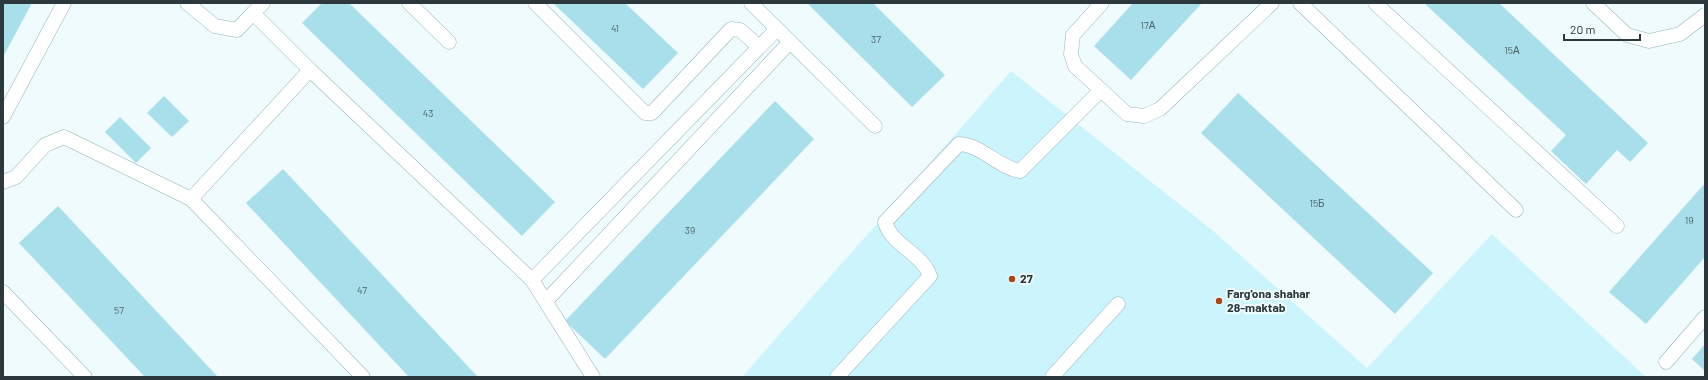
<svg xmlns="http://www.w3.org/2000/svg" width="1708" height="380" font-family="Barlow,sans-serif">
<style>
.built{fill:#ccf4fc}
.building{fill:#a9dfea}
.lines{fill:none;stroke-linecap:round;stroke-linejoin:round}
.service-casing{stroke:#97b4ba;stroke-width:15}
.service{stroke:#fff;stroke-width:14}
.poi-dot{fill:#ab4714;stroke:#effbfd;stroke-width:1.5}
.labels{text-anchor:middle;stroke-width:4;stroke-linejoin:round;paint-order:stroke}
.number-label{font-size:10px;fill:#4b6267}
.poi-label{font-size:12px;font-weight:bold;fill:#2c383b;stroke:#effbfd;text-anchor:start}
</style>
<rect width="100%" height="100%" fill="#effbfd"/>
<path class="built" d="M1011 71 1212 230 1367 368 1492 234 1646 377H742Z"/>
<g class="building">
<path d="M3 3H32L3 57Z"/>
<path d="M322 3H349L555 202 522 236 302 23Z"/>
<path d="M553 3H625L678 53 643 89Z"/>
<path d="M807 3H873L945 75 912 107Z"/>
<path d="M1133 3H1202L1131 80 1094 46Z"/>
<path d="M1424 3H1499L1648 143 1630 162 1617 150 1586 184 1551 151 1566 135Z"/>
<path d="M1238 93 1433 273 1395 314 1201 133Z"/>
<path d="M164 96 189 121 172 137 147 113Z"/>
<path d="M775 101 814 139 605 359 565 321Z"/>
<path d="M120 117 151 148 136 163 105 132Z"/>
<path d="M283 169 478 377H409L246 203Z"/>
<path d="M1705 183V257L1646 324 1609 292Z"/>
<path d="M58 206 218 377H145L19 243Z"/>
<path d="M1705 344V371L1692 359Z"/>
</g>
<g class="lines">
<g class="service-casing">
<g id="service">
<path d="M187 3 215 26 237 30 253 13"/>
<path d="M263 3 253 13 310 70 532 280 777 29"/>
<path d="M409 3 449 42"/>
<path d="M535 3 645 113H652L731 29 740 30 759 47"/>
<path d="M751 3 875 126"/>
<path d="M1102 3 1073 35 1071 54 1075 66 1127 114 1144 116 1160 109 1272 3"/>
<path d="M1300 3 1516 210"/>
<path d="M1375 3 1617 226"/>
<path d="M1593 3 1627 35 1649 41 1680 34 1705 15"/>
<path d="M310 70 191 199 363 377"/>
<path d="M3 117 64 3"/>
<path d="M3 182 16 177 45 145 64 137 191 199"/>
<path d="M532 280 593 377"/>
<path d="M3 292 85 377"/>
<path d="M546 301 790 42"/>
<path d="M1666 362 1705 317"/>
<path d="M837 377 930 276C922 253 891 245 885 222L959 144C982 145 997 167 1020 171L1101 90"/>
<path d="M1052 377 1118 304"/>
</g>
</g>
<use href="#service" class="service"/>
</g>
<g class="poi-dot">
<circle cx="1012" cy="279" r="4"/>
<circle cx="1219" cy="301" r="4"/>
</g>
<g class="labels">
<g class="number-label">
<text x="1148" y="29">17А</text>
<text x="615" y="32">41</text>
<text x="876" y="43">37</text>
<text x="1512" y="54">15А</text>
<text x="428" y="117">43</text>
<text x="1317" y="207">15Б</text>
<text x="1689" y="224">19</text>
<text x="690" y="234">39</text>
<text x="362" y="294">47</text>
<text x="119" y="314">57</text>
</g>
<g class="poi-label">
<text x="1020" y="283">27</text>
<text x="1227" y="298">Farg'ona shahar<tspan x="1227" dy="14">28-maktab</tspan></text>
</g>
</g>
<rect width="1708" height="380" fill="none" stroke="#2c383b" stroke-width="8"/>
<path d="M1564 34v6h76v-6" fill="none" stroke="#2c383b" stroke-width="2"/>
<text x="1570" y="34" font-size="12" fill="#2c383b" stroke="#effbfd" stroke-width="3" paint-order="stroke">20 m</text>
</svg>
